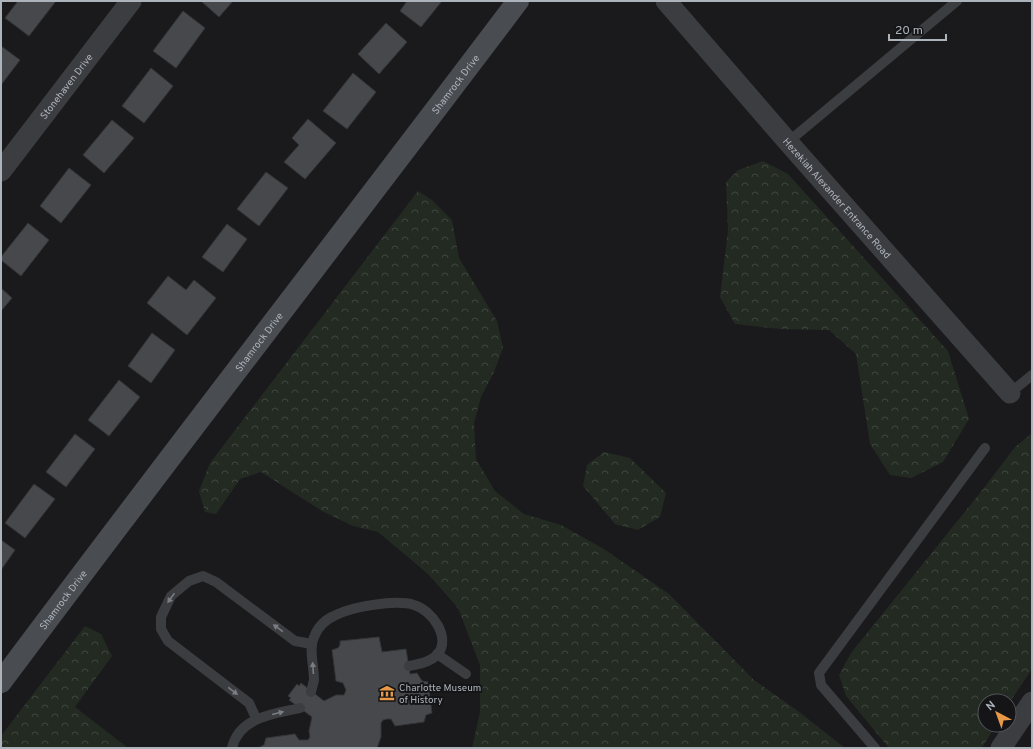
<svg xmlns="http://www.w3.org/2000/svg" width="1033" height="749" font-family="Overpass,sans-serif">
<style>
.forest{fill:url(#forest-crowns)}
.building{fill:#47484c;stroke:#343538}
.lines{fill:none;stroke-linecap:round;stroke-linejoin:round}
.lane{stroke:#3b3d41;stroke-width:10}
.street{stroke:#3b3d41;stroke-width:21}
.secondary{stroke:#494c51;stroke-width:22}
.oneway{fill:#7a7e84}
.labels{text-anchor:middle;stroke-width:4;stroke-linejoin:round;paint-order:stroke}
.street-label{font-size:10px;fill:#adb3bb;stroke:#151517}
.poi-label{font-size:10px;fill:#adb3bb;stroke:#151517;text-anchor:start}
</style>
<defs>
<pattern id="forest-crowns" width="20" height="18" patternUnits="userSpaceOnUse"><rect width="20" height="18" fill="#222a22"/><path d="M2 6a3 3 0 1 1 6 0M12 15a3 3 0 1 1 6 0" fill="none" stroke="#3f4640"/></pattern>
</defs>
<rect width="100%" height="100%" fill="#1a1a1c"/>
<g class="forest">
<path d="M763 161 788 174 948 351 969 419 943 462 911 478 890 475 870 444 856 354 829 330 781 329 735 324 720 297 728 231 726 182 738 170Z"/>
<path d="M418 191 432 200 452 220 459 258 497 321 503 348 494 372 481 397 474 423 476 459 495 491 524 514 561 525 604 549 669 594 754 680 798 711 845 748H472L480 712V665L458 608 428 574 378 532 353 526 322 511 261 472 240 479 216 514 205 512 199 491 210 463Z"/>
<path d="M1032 433V669L1009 703V701H985V725H996L982 748H889L846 696 839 675 851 653 984 488 1015 447Z"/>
<path d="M604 452 630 458 666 493 660 517 638 530 615 524 583 486 587 465Z"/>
<path d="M85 626 101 634 112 656 75 707 128 748H1V736Z"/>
</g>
<g class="building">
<path d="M18 1H56L29 36 5 18Z"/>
<path d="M201 1H233L219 17Z"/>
<path d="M407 1H442L421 27 400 11Z"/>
<path d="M183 11 205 28 176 68 153 51Z"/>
<path d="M386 23 407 42 379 74 358 54Z"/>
<path d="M1 46 20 60 1 85Z"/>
<path d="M151 68 173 86 144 123 122 106Z"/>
<path d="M353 73 376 92 347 129 323 111Z"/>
<path d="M308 119 336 143 305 179 284 162 299 145 292 138Z"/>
<path d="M112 120 134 138 104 173 83 155Z"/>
<path d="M69 168 91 185 61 223 40 206Z"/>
<path d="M266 172 288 188 259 226 237 209Z"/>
<path d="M28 223 49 240 21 276 1 260V257Z"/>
<path d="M227 224 247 239 223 272 202 257Z"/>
<path d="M168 276 186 290 194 280 216 298 187 335 147 303Z"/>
<path d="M1 288 12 298 1 311Z"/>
<path d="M152 333 175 350 151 383 128 366Z"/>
<path d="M119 380 140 397 109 436 88 420Z"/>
<path d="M75 434 95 449 66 487 46 472Z"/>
<path d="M34 484 55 499 25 538 5 523Z"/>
<path d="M1 540 15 550 1 570Z"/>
<path d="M379 637 382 652 406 649 410 674 417 673 422 681 428 682 432 713 426 715 424 722 395 726 391 719H387L383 720 381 723V737L377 748H258L264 745 266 738 295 734 299 740H308L310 737 309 731 312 717 289 700 291 698 288 696 297 684 299 686 301 683 324 701 336 695H344L346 690 343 683 336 681 332 650 338 648 340 645V641Z"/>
</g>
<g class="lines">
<g class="lane">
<path d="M788 142 957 1"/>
<path d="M1010 393 1032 375"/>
<path d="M437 654 466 674"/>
<path d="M311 692C312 688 313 684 314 680 314 665 308 648 315 635 318 627 326 619 334 616 350 607 396 599 414 605 432 610 452 638 437 655 430 662 419 664 409 666"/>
<path d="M256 718 249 703 168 641 161 629V617L171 596 189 581 203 576 216 582 295 641 312 644"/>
<path d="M232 748C239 717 274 714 300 708"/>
<path d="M875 748 821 685 819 673 985 448"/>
</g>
<g class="street">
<path id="s1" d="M666 1 788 142 1010 393"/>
<path id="s2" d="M1 171 131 1"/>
<path d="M1001 748 1032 702"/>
</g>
<path class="secondary" id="s3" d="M1 682C171 454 346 229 518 1"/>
</g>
<defs><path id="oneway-solid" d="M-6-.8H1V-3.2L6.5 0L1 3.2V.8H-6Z"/></defs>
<g class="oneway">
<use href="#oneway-solid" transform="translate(171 598) rotate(125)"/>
<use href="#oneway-solid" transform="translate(278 628) rotate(-144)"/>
<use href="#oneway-solid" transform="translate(313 668) rotate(-94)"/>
<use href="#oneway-solid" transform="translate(233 691) rotate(37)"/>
<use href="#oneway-solid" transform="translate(278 713) rotate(-14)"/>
</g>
<defs>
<g id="museum-bare" transform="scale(1.2)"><path d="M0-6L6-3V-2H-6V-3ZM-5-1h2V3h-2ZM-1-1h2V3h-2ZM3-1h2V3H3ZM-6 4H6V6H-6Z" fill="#e79947" stroke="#151517" stroke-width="2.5" paint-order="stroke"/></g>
</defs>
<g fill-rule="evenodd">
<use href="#museum-bare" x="387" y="693"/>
</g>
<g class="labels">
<g class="street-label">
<text dy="4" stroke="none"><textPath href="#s3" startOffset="751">Shamrock Drive</textPath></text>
<text dy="4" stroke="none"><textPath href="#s2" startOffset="107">Stonehaven Drive</textPath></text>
<text dy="4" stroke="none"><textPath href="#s1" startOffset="261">Hezekiah Alexander Entrance Road</textPath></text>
<text dy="4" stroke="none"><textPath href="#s3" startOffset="427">Shamrock Drive</textPath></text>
<text dy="4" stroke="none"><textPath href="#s3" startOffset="103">Shamrock Drive</textPath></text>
</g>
<g class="poi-label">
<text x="399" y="691">Charlotte Museum<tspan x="399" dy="12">of History</tspan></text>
</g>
</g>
<rect width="1033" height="749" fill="none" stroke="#adb3bb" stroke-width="4"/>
<g transform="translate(997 713) rotate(319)"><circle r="19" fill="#151517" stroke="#525459"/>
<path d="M0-3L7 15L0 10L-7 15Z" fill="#e79947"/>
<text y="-6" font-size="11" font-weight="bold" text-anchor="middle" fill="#adb3bb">N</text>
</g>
<path d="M889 34v6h57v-6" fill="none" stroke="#adb3bb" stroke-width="2"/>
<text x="895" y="34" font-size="12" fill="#adb3bb" stroke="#151517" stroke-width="3" paint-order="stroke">20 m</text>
</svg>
